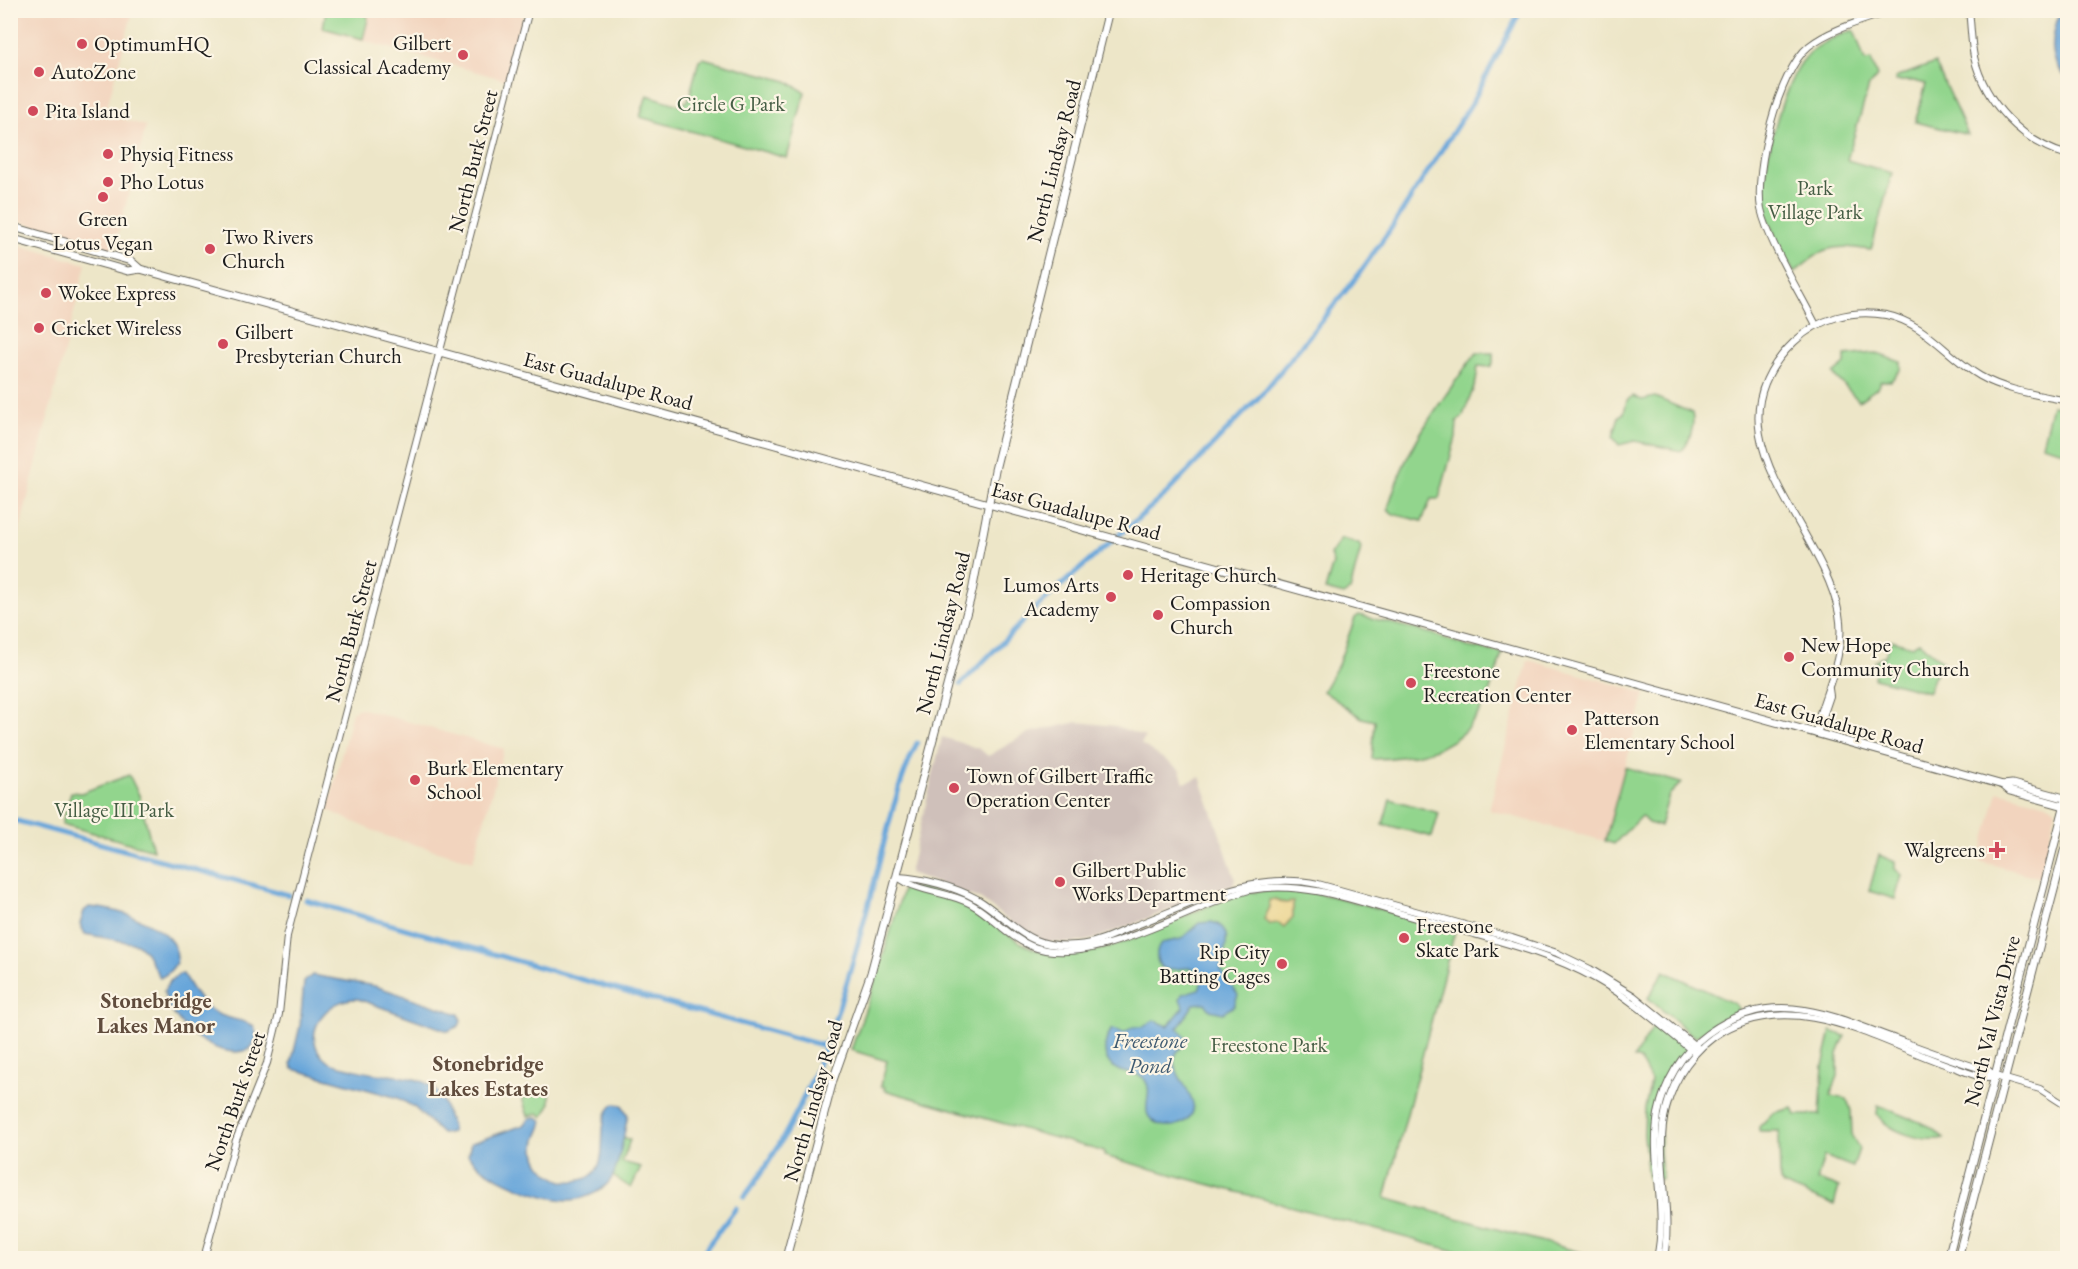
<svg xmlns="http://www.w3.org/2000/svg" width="2078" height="1269" font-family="'EB Garamond',serif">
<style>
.built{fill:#f2d4be}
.industrial{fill:#cfc0ba}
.green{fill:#92d58d;stroke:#577854;stroke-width:1.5}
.sand{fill:#eeda9e;stroke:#857b5d;stroke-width:1.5}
.water{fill:#68a6da;stroke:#42617b;stroke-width:1.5}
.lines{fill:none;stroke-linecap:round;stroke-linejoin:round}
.canal{stroke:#68a6da;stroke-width:5}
.tertiary-casing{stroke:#656358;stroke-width:8}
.secondary-casing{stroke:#656358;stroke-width:9}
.primary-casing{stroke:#656358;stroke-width:10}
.tertiary{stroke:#fff;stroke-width:6}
.secondary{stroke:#fff;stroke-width:7}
.primary{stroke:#fff;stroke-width:8}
.poi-dot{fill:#d1495b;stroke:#fcf5e5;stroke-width:2}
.labels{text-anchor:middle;stroke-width:4.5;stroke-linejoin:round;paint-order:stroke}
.poi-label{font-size:21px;fill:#1c1c1c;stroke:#fcf5e5;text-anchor:start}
.park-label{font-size:21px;fill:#455d44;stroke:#fcf5e5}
.street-label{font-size:21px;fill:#1c1c1c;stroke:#fcf5e5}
.neighbourhood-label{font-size:22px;font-weight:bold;fill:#604c3d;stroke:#fcf5e5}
.water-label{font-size:22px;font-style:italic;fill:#3e5a71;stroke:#fcf5e5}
</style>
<rect width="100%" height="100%" fill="#fcf5e5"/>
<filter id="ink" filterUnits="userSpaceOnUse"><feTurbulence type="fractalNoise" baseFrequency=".0167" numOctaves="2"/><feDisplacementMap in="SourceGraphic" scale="12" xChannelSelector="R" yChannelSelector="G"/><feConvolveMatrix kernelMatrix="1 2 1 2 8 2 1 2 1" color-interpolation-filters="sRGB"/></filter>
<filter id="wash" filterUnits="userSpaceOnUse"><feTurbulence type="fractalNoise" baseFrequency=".008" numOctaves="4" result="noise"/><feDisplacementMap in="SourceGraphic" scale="24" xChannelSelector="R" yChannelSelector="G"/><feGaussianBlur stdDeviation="1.35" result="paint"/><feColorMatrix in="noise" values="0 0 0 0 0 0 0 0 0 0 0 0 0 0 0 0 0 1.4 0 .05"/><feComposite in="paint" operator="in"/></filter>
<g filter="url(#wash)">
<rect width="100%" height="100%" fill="#ede6c8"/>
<g class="built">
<path d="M17 11H133L105 114 146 126 114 250 11 219 10 37Z"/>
<path d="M326 11H524L506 80 321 29Z"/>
<path d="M11 243 86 264 15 549 10 548Z"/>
<path d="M1528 660 1645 693 1605 841 1489 810Z"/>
<path d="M360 708 504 749 473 861 385 836 328 810 352 712Z"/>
<path d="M1998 791 2051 805 2056 810 2041 878 1979 861Z"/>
</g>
<path class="industrial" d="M1078 722 1116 726 1145 737 1141 744 1180 770 1184 783 1200 777 1235 878 1233 885 1095 939 1074 943 1047 942 1030 937 980 899 909 873 942 737 980 749 988 756 1028 733Z"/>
<g class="green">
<path d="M326 11H366L368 19 363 39 323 28Z"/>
<path d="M1854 30 1865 61 1871 60 1877 76 1869 86 1847 160 1892 173 1871 250C1829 244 1827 246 1794 273 1784 251 1768 229 1765 205 1759 172 1783 81 1806 57 1819 43 1836 36 1854 30Z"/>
<path d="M703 58 787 81 805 92 787 158 640 117 647 95 679 105 688 101 699 60Z"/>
<path d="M1935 63 1968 135 1915 122 1926 84 1914 81H1896L1895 78Z"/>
<path d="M1476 353H1493V363L1490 367 1478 366 1476 382 1462 418 1457 421 1456 437 1439 499H1431L1422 521 1393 514 1388 509C1403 450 1441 401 1476 353Z"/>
<path d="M1874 353 1901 362V369L1891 381H1881L1877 388 1859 401 1833 374 1845 364V356Z"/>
<path d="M1633 396 1642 400 1655 397 1692 413C1695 424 1690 444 1681 451L1635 441 1619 445 1613 437 1619 416 1624 413 1627 400Z"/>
<path d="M2052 405 2067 408V452L2042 445Z"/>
<path d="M1341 539 1359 544 1361 548 1350 590 1344 595 1325 590 1333 563 1330 555Z"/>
<path d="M1359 615 1433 634 1468 647 1502 653C1481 732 1455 757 1372 759L1375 721 1362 718 1323 691 1338 665 1355 618Z"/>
<path d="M1891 640 1912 646 1919 642 1943 662 1933 677 1929 692 1874 678 1876 667 1875 661 1885 656Z"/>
<path d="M1625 767 1681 783 1669 795 1660 826 1648 823 1641 816 1614 844 1605 841Z"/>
<path d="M129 775 139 795 153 850 62 824 71 792 81 793Z"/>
<path d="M1390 799 1439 813 1432 837 1383 824Z"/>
<path d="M1879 855 1895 862V869L1902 875 1895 899 1869 891Z"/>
<path d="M907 887C931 888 964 899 983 914 1007 933 1025 952 1057 954 1121 960 1197 899 1260 891 1317 883 1398 917 1455 931L1385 1198 1601 1258H1481L1104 1156 1105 1152 884 1090 885 1087 881 1086 887 1061 851 1050 878 973 903 889Z"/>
<path d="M1664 971 1735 1004 1739 1010 1718 1021 1696 1037 1692 1035 1648 998Z"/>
<path d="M1656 1022 1692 1051C1658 1095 1657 1126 1662 1179L1648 1180 1644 1134 1645 1108 1651 1081 1640 1060 1634 1058Z"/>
<path d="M1831 1031 1845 1036 1838 1054V1076L1830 1096 1847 1099 1851 1111 1852 1136 1859 1149 1853 1167 1824 1156 1817 1180 1839 1187 1834 1205 1783 1185 1780 1181 1779 1131H1759V1127L1773 1113 1793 1108 1796 1115H1820L1823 1066Z"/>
<path d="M550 1091V1104L543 1117 539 1113 528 1116 522 1098Z"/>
<path d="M1878 1105 1929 1126 1944 1138C1924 1143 1889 1132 1877 1114Z"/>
<path d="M622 1137 630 1140 622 1162 641 1167 631 1188 613 1176Z"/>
</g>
<path class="sand" d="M1275 899 1285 903 1293 902V917L1284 927 1279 923 1269 924 1264 919 1270 907 1269 900Z"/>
<g class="water">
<path d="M2060 11H2067V78C2046 59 2052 35 2060 11Z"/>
<path d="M89 907C116 908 175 925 177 957 177 966 167 975 160 978L145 951 137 944 85 934 80 924 84 911Z"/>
<path d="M1212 922C1238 930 1221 952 1221 970L1238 995 1234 1006 1223 1013 1210 1010 1205 1003 1194 1004 1178 1028 1187 1039C1184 1048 1174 1050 1174 1062 1175 1081 1213 1109 1180 1124 1173 1127 1165 1127 1158 1124 1135 1113 1156 1095 1145 1080 1140 1072 1128 1074 1120 1071 1101 1063 1102 1043 1112 1029L1124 1033 1133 1027H1143L1154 1020 1168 1026 1184 1007 1180 1000 1182 994 1199 989 1204 977C1196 960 1177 973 1162 968 1155 961 1155 950 1162 943L1181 939 1199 923Z"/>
<path d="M179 974H183C194 993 203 1011 226 1017 236 1020 245 1021 254 1026L257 1039 250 1049C218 1063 168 1023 164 991L169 982Z"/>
<path d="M312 975 375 986 459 1014 461 1021 459 1026 448 1031 358 999C326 997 297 1037 327 1061 333 1065 341 1066 349 1068 357 1070 367 1073 376 1074 405 1077 438 1075 446 1111 448 1119 453 1124 452 1132L442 1134 414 1107 398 1098 293 1069 291 1064 300 1026 304 982Z"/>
<path d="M614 1104 622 1105 628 1115C624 1131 619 1171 609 1182 600 1193 582 1200 568 1200 540 1199 486 1177 468 1155L471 1143 524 1125 530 1118 537 1117 543 1121C542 1128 538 1133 536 1140 531 1160 545 1174 562 1181 626 1186 587 1122 614 1104Z"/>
</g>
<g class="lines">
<g class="canal">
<path d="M961 684 1041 603 1166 494 1263 393 1356 278 1394 224 1473 101 1521 10"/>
<path d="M10 819 289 895"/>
<path d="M306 900 615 989 825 1046"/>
<path d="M744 1197C814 1107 845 995 873 887 886 838 895 788 917 743"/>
<path d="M699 1258 736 1208"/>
</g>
</g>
</g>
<g filter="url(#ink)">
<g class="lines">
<g class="tertiary-casing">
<g id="tertiary">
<path d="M1969 10C1971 26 1971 42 1974 57 1985 103 2022 142 2068 155"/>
<path d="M1816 325C1801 295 1768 241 1761 209 1754 172 1778 71 1809 46 1832 28 1866 20 1893 10"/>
<path d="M1818 731 1830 696 1829 689"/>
<path d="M1817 734V723C1827 687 1846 653 1839 614 1822 523 1699 433 1794 342 1819 318 1852 309 1886 315 1926 323 1947 357 1980 376 2006 391 2039 395 2068 401"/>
<path d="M898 877C923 878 955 887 977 899 1016 923 1023 949 1077 945 1095 944 1113 935 1129 928 1190 905 1251 870 1318 884L1512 938 1557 953 1590 969 1634 996 1699 1049"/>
<path d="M898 877C919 893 948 891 971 904 993 916 1007 936 1031 946 1091 970 1188 907 1249 890 1308 879 1367 905 1423 920 1482 937 1542 949 1596 979 1633 1000 1663 1027 1695 1053"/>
<path d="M204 1258 236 1140 267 1063 279 1014 287 936 529 10"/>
<path d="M1657 1258C1668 1210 1650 1162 1658 1114 1664 1083 1681 1053 1707 1034 1767 990 1819 1010 1882 1034 1918 1047 1953 1061 1989 1071L1995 1076 2040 1089 2068 1107"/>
<path d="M1664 1258C1673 1208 1654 1156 1666 1109 1674 1077 1694 1048 1723 1031 1801 988 1881 1044 1956 1068 1967 1072 1983 1080 1995 1076"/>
</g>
</g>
<g class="secondary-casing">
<g id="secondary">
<path d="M10 226 131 261 140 269"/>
<path d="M10 238 128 271 140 269 2003 785 2012 784 2068 799"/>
<path d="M2003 785 2010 791 2068 807"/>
<path d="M786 1258 833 1080 871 973 972 592 995 470 1109 10"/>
<path d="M1948 1258 2068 792"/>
<path d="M1958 1258 2068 836"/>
</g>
</g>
<g class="primary-casing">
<path id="primary" d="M10 20 13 10"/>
</g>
<use href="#tertiary" class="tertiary"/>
<use href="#secondary" class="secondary"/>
<use href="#primary" class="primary"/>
</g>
</g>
<g class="poi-dot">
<circle cx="82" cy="44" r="6"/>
<circle cx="463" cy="55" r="6"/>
<circle cx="39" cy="72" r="6"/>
<circle cx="33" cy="111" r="6"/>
<circle cx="108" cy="154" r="6"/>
<circle cx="108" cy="182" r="6"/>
<circle cx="103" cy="197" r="6"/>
<circle cx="210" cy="249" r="6"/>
<circle cx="46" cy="293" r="6"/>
<circle cx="39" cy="328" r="6"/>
<circle cx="223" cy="344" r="6"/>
<circle cx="1128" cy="575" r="6"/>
<circle cx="1111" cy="597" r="6"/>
<circle cx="1158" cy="615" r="6"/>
<circle cx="1789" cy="657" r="6"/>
<circle cx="1411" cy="683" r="6"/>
<circle cx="1572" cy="730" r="6"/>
<circle cx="415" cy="780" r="6"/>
<circle cx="954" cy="788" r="6"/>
<path d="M1994 841h6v6h6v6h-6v6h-6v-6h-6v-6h6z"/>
<circle cx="1060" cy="882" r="6"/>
<circle cx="1404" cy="938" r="6"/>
<circle cx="1282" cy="964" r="6"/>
</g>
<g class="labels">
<g class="poi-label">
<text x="451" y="50" text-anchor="end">Gilbert<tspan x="451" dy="24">Classical Academy</tspan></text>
<text x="94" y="51">OptimumHQ</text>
<text x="51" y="79">AutoZone</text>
<text x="45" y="118">Pita Island</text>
<text x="120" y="161">Physiq Fitness</text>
<text x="120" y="189">Pho Lotus</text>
<text x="103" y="226" text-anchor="middle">Green<tspan x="103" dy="24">Lotus Vegan</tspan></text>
<text x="222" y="244">Two Rivers<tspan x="222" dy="24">Church</tspan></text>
<text x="58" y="300">Wokee Express</text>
<text x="51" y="335">Cricket Wireless</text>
<text x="235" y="339">Gilbert<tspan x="235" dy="24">Presbyterian Church</tspan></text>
<text x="1140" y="582">Heritage Church</text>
<text x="1099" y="592" text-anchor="end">Lumos Arts<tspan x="1099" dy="24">Academy</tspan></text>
<text x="1170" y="610">Compassion<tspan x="1170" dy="24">Church</tspan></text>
<text x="1801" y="652">New Hope<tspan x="1801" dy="24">Community Church</tspan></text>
<text x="1423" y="678">Freestone<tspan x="1423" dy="24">Recreation Center</tspan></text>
<text x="1584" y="725">Patterson<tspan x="1584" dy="24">Elementary School</tspan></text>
<text x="427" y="775">Burk Elementary<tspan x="427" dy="24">School</tspan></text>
<text x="966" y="783">Town of Gilbert Traffic<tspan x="966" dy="24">Operation Center</tspan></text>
<text x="1985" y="857" text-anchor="end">Walgreens</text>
<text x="1072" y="877">Gilbert Public<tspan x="1072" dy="24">Works Department</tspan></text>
<text x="1416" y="933">Freestone<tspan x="1416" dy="24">Skate Park</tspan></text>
<text x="1270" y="959" text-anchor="end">Rip City<tspan x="1270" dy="24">Batting Cages</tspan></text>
</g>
<g class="park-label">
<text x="731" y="111">Circle G Park</text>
<text x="1815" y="195">Park<tspan x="1815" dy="24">Village Park</tspan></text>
<text x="114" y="817">Village III Park</text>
<text x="1269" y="1052">Freestone Park</text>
</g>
<g class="street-label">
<text transform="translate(473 161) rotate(-76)" y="7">North Burk Street</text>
<text transform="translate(1054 161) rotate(-76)" y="7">North Lindsay Road</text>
<text transform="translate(608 381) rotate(15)" y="7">East Guadalupe Road</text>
<text transform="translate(1076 511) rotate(15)" y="7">East Guadalupe Road</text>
<text transform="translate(351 631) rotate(-75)" y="7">North Burk Street</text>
<text transform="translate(943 633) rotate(-76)" y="7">North Lindsay Road</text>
<text transform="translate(1839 723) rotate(16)" y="7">East Guadalupe Road</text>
<text transform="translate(1992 1021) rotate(-76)" y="7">North Val Vista Drive</text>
<text transform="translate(235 1101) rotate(-71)" y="7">North Burk Street</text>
<text transform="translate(813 1101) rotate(-74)" y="7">North Lindsay Road</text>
</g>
<g class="neighbourhood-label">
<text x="156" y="1008">Stonebridge<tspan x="156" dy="25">Lakes Manor</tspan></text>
<text x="488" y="1071">Stonebridge<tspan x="488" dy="25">Lakes Estates</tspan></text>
</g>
<g class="water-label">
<text x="1150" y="1048">Freestone<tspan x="1150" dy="25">Pond</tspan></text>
</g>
</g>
<rect width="2078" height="1269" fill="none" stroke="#fcf5e5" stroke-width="36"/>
</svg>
